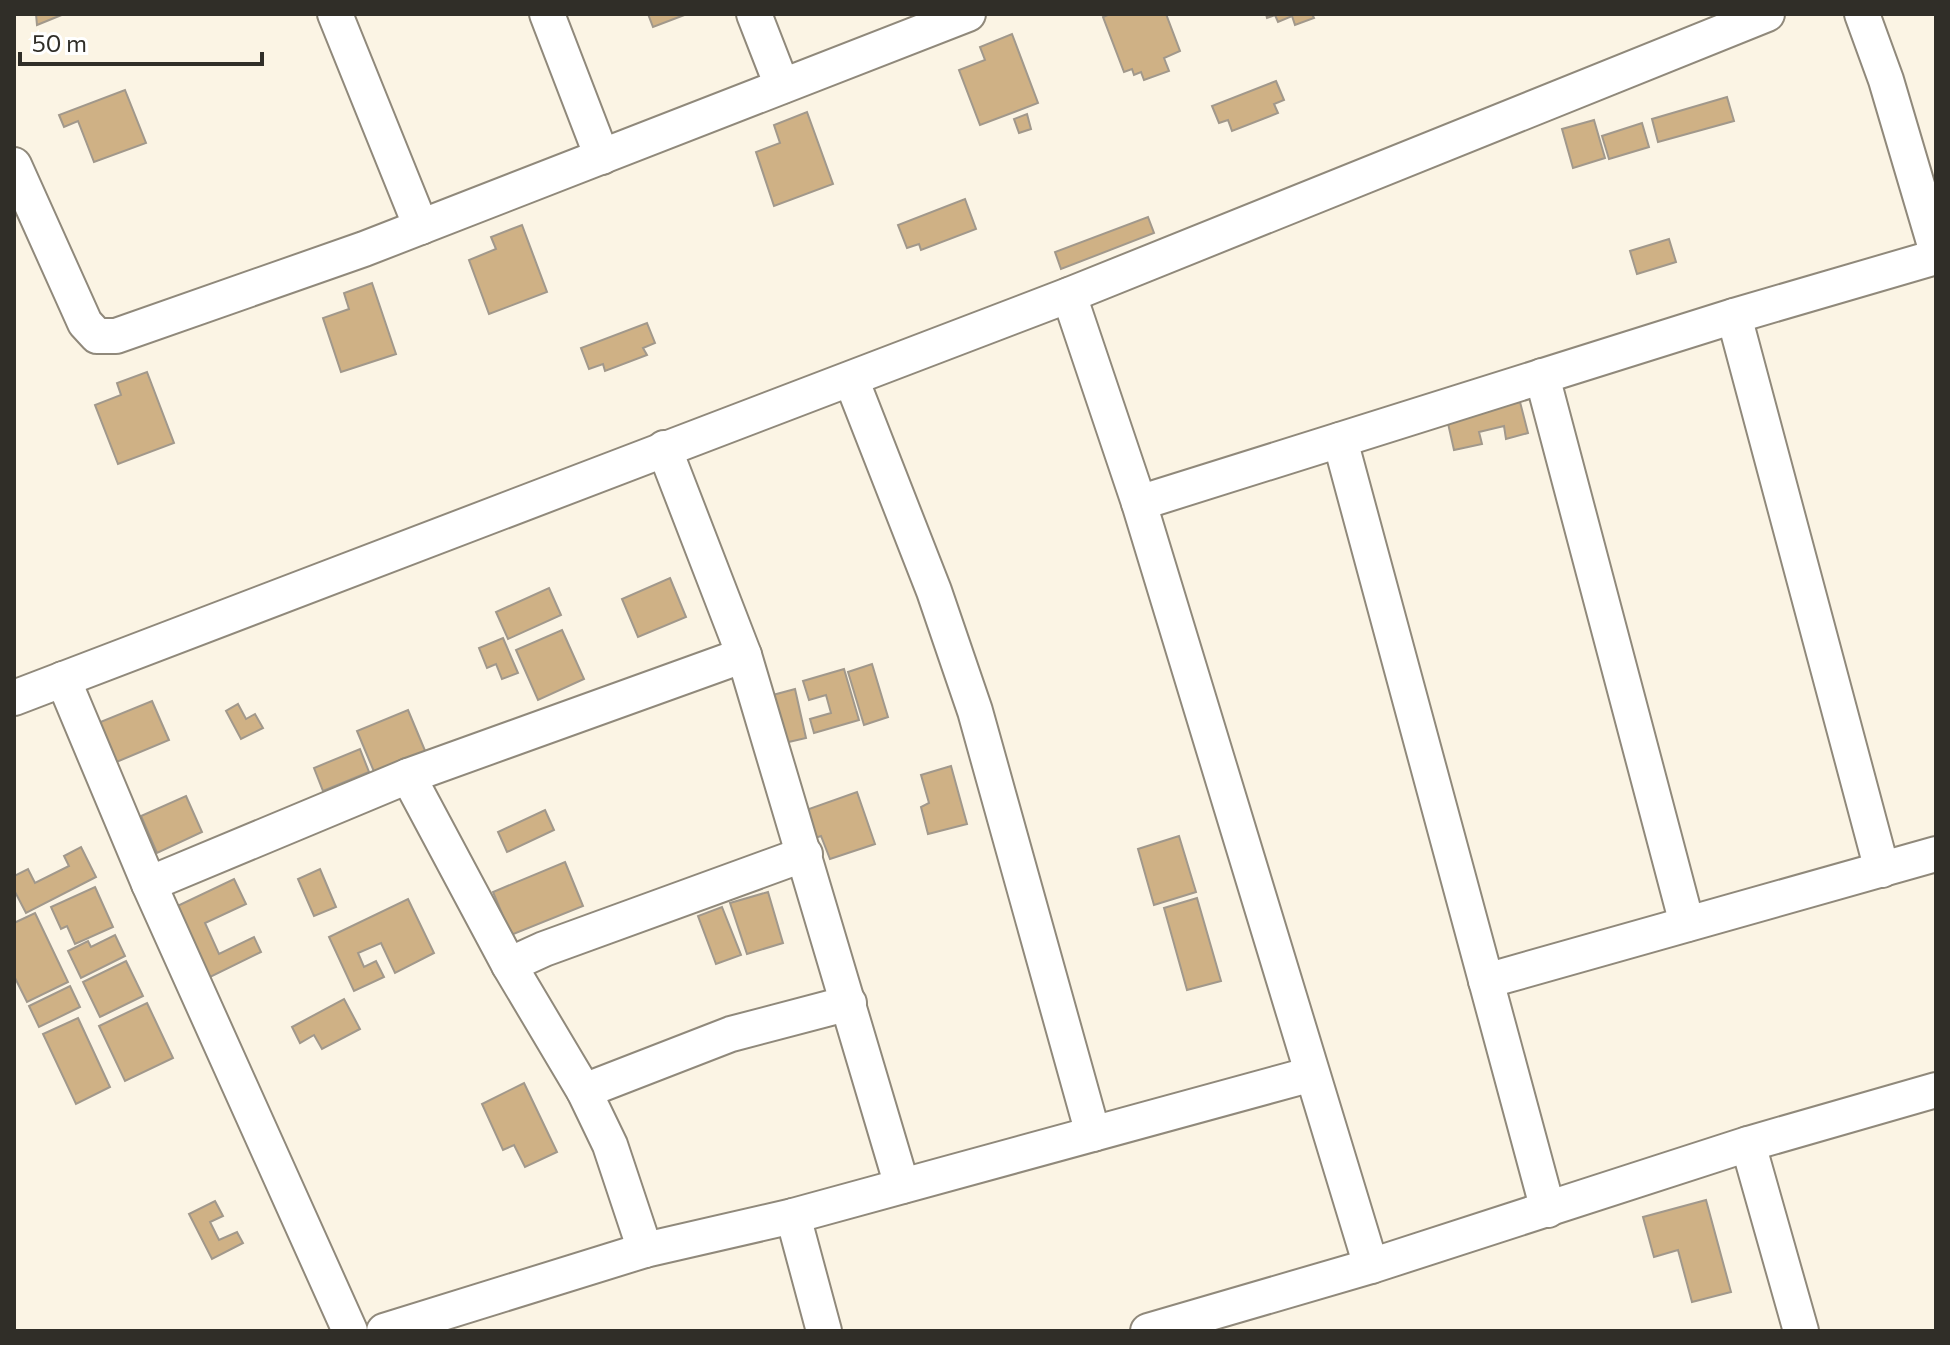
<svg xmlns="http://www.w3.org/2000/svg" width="1950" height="1345" font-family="Commissioner,sans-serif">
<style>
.building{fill:#cfb185;stroke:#a1988b;stroke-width:2}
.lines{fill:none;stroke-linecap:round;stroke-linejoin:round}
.street-casing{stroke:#90897b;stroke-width:38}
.street{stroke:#fff;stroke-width:34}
</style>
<rect width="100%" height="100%" fill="#fbf4e4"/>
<g class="building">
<path d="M36 14H64L37 25Z"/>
<path d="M648 14H687L653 27Z"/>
<path d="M1110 14H1166L1180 51 1164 58 1169 71 1144 80 1141 72 1134 75 1132 69 1124 72 1103 17Z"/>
<path d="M1266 14H1312L1314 18 1295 25 1292 16 1278 22 1275 15 1267 18Z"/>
<path d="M1012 34 1038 103 980 125 959 70 985 60 980 47Z"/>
<path d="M1276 81 1284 100 1274 104 1278 113 1232 131 1228 120 1219 123 1212 106Z"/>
<path d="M125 90 146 143 94 162 78 121 64 127 59 115Z"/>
<path d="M1727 97 1734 121 1658 142 1652 119Z"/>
<path d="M807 112 833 184 774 206 756 152 780 143 774 125Z"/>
<path d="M1027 114 1031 129 1019 133 1014 119Z"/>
<path d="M1594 120 1605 158 1573 168 1562 129Z"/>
<path d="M1642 123 1649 147 1609 159 1602 136Z"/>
<path d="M965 199 976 229 921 250 919 244 907 248 898 225Z"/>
<path d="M1148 217 1154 233 1061 269 1055 252Z"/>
<path d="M522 225 547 292 489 314 469 260 496 249 491 237Z"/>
<path d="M1669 239 1676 262 1637 274 1630 251Z"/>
<path d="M372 283 396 354 341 372 323 318 349 309 344 293Z"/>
<path d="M647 323 655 343 643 348 647 355 605 371 603 364 589 369 581 348Z"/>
<path d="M147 372 174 443 118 464 95 405 121 395 117 383Z"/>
<path d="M1520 402 1528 433 1506 439 1504 426 1479 432 1482 444 1454 450 1447 419Z"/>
<path d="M670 578 686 617 638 637 622 599Z"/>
<path d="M549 588 561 615 508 639 496 612Z"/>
<path d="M562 630 584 679 538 700 516 650Z"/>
<path d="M503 638 518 673 502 679 496 664 487 668 479 648Z"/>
<path d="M872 664 888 717 864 725 848 672Z"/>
<path d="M844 669 859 720 814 733 810 719 831 713 826 695 809 700 803 681Z"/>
<path d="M795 689 806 738 780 744 769 696Z"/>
<path d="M152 701 169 740 114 763 98 723Z"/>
<path d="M238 704 246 719 255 714 263 728 241 739 226 711Z"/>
<path d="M408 710 426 753 375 774 357 731Z"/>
<path d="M360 749 369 772 323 791 314 768Z"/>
<path d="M951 766 967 824 928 834 921 807 929 803 921 775Z"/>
<path d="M857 792 875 844 830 859 821 836 815 838 806 810Z"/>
<path d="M186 796 202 832 157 853 141 816Z"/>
<path d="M545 810 554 830 507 852 498 832Z"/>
<path d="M1179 836 1196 892 1154 905 1138 849Z"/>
<path d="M81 847 96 877 26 913 14 890V876L28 869 35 883 69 866 64 856Z"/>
<path d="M565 862 583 906 511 935 493 892Z"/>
<path d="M320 869 336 907 314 916 298 879Z"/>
<path d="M234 879 246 904 205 923 219 954 254 937 261 952 202 981 169 910Z"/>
<path d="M95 887 113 927 75 944 67 926 61 929 51 907Z"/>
<path d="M768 892 783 943 747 954 730 903Z"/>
<path d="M1197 898 1221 981 1187 990 1164 908Z"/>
<path d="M408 899 434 953 395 973 381 943 358 953 364 967 376 961 384 977 354 991 329 937Z"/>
<path d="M722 907 741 955 716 964 698 916Z"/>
<path d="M35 913 68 982 27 1002 14 976V923Z"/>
<path d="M115 935 125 956 81 978 68 951 88 941 91 947Z"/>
<path d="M126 961 143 996 100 1017 83 982Z"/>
<path d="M70 986 80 1007 39 1027 29 1006Z"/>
<path d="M344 999 360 1029 322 1049 314 1035 300 1043 292 1027Z"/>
<path d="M147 1003 173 1058 125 1081 99 1026Z"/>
<path d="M78 1018 110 1087 76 1104 43 1034Z"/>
<path d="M524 1083 557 1152 525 1167 514 1145 503 1150 482 1104Z"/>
<path d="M1706 1200 1731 1292 1692 1302 1678 1250 1654 1257 1643 1217Z"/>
<path d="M215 1201 223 1216 210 1222 219 1240 237 1232 243 1243 212 1259 189 1214Z"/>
</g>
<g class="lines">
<g class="street-casing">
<g id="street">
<path d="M335 14 421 227"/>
<path d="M547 14 602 157"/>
<path d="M754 14 782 86"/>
<path d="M1862 14 1886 80 1936 249"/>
<path d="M14 165 85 323 97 336H116L364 249 968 14"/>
<path d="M1069 295 1139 503 1371 1266"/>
<path d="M1734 316 1882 870"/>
<path d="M1542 376 1687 924"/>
<path d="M851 379 934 591 975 711 1093 1134"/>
<path d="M1340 440 1548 1210"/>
<path d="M664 448 744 655 902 1186"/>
<path d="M1139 503 1734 316 1936 257"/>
<path d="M63 679 149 884 350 1331"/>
<path d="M14 698 1069 295 1767 14"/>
<path d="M408 776 509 965 584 1091 610 1145 645 1250"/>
<path d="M149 884 408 776 744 655"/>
<path d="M509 965 544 949 805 854"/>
<path d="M1486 981 1936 854"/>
<path d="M584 1091 731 1034 849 1003"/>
<path d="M1748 1144 1801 1331"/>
<path d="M793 1216 824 1331"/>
<path d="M384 1331 645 1250 793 1216 1312 1074"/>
<path d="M1148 1331 1371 1266 1748 1144 1936 1090"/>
</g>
</g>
<use href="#street" class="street"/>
</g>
<rect width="1950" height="1345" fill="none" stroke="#302e28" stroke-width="32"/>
<path d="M20 52v12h242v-12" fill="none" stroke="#302e28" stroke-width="4"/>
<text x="32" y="52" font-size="24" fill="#302e28" stroke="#ffffff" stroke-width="6" paint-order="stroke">50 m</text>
</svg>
